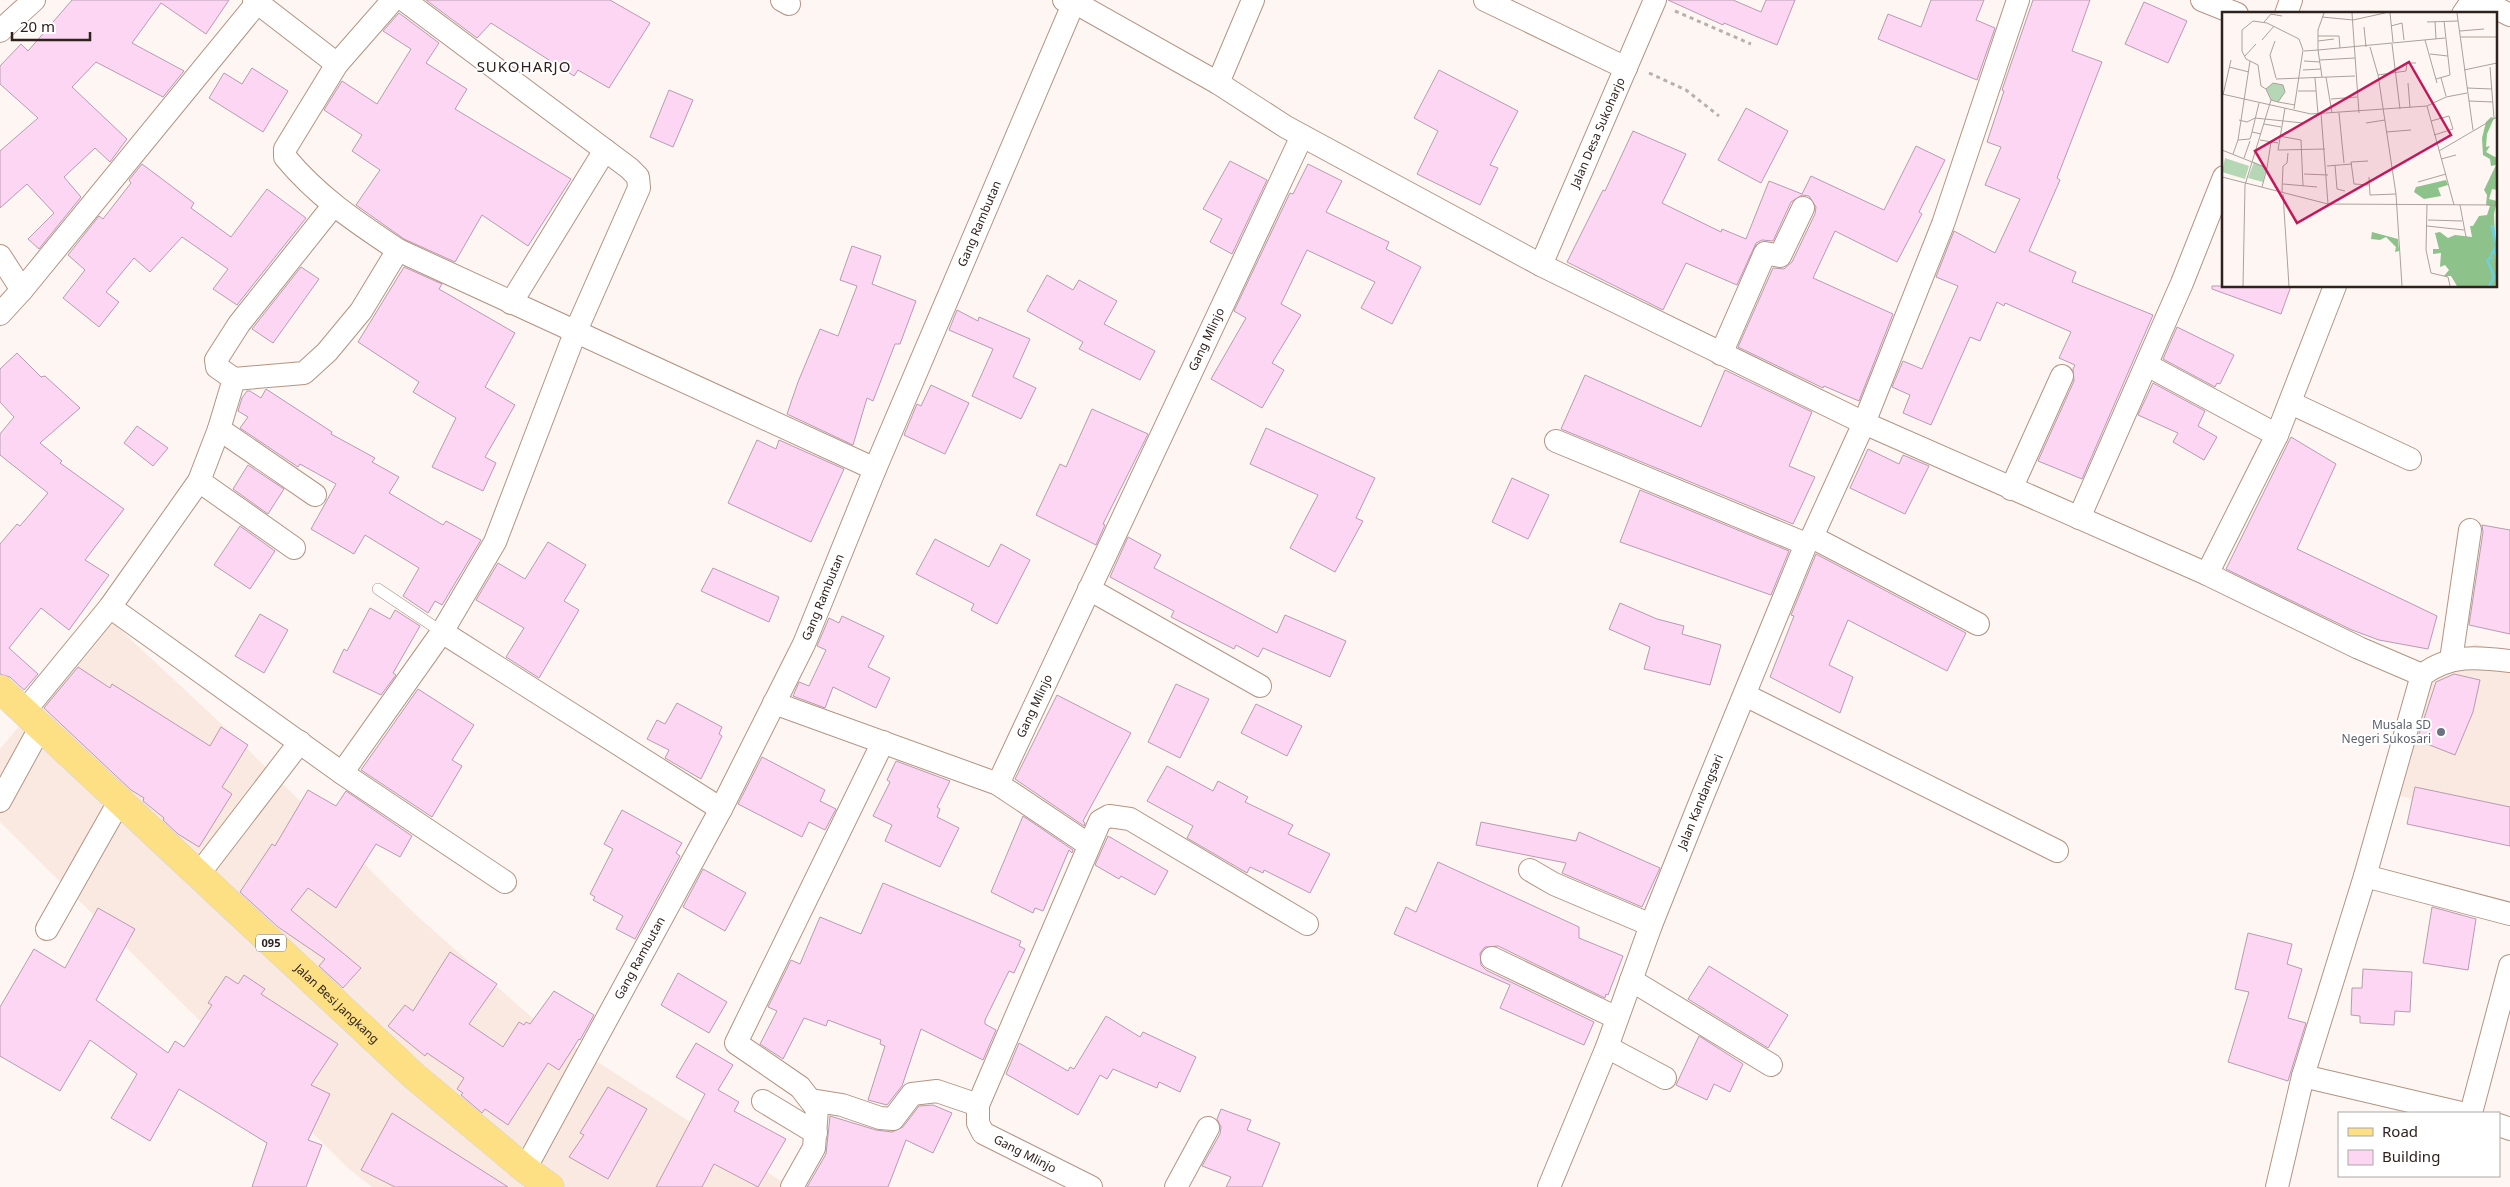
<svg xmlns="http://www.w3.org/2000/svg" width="2510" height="1187" font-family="'Noto Sans',sans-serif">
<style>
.built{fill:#fae9e0}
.building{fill:#fcd6f2;stroke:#b99bb1}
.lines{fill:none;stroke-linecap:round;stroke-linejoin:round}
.service-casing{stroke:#b49483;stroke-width:12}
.minor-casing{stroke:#b49483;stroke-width:24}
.primary-casing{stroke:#d5d3d2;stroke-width:29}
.path{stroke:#b9b0ab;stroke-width:3;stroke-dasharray:4 4;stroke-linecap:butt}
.service{stroke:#fff;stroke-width:11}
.minor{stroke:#fff;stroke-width:22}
.primary{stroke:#fde083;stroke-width:28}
.worship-dot{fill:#6b7280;stroke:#fff;stroke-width:2}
.labels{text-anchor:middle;stroke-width:4;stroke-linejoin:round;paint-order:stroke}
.shield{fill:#fff;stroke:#6d6460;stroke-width:1}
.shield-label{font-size:11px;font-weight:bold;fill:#2f221c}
.street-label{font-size:12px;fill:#2f221c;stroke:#fff}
.worship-label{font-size:12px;fill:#5b616d;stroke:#fff;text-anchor:end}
.quarter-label{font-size:15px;letter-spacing:1px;fill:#2f221c;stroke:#fff}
.inset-river{fill:none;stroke:#6dd0de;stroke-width:2.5}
.inset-road{fill:none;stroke:#aba19c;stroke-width:1}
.view{fill:#c2185b;fill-opacity:0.15;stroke:#c2185b;stroke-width:2.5}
.inset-edge{fill:none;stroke:#2f221c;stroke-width:2.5}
</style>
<rect width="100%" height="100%" fill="#fdf6f2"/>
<g class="built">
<path d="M109 619 231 733 416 915 538 1023 790 1187H372L349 1169 0 822V749Z"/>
<path d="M2475 644 2510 652V823L2388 793 2439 663Z"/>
</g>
<g class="building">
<path d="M72 0H229L206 34 161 3 132 43 184 71 163 97 96 62 72 87 127 139 110 162 95 148 64 177 81 197 39 249 28 239 54 213 27 184 0 208V151L38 118 0 84V66L21 44 28 51Z"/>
<path d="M426 0H610L650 23 609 88 578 70 574 76 491 23 477 38Z"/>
<path d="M1668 0H1733L1761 12 1766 0H1795L1777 45 1724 23 1723 25Z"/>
<path d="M1931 0H1984L1976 20 1995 28 1977 80 1878 39 1888 14 1921 27Z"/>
<path d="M2033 0H2090L2072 51 2102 62 2057 178 2060 180 2029 251 2076 272 2072 282 2153 315 2082 479 2038 461 2074 381 2073 369 2075 365 2059 358 2071 332 2005 303 2004 306 1997 302 1980 341 1970 337 1931 425 1903 413 1910 395 1892 387 1903 361 1922 369 1958 286 1936 277 1954 231 1995 253 2020 199 1985 185 2001 147 1987 142 2004 91 2002 90Z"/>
<path d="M2144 2 2187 21 2168 63 2125 44Z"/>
<path d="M399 13 439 43 426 63 467 89 455 109 571 179 528 246 482 215 455 262 404 239 356 205 380 170 352 151 362 135 324 110 342 81 377 104 411 49 383 31Z"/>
<path d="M252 68 288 91 263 132 209 98 224 73 242 84Z"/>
<path d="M1439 70 1518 111 1490 165 1498 168 1480 205 1417 174 1438 131 1414 118Z"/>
<path d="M669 90 693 100 673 147 650 137Z"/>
<path d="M1746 108 1788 131 1761 183 1718 160Z"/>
<path d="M1633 131 1686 154 1662 203 1721 232 1722 229 1746 239 1769 181 1802 194 1811 176 1884 210 1916 146 1945 160 1919 212 1922 214 1897 262 1835 231 1813 278 1893 314 1859 401 1824 386 1823 388 1738 347 1773 268 1784 269 1792 262 1815 214 1816 207 1809 196 1802 195 1791 202 1773 241 1762 240 1756 243 1737 285 1686 263 1663 310 1567 262 1603 190 1605 191Z"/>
<path d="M1230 161 1267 180 1232 254 1210 242 1222 219 1203 209Z"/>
<path d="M142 164 194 203 191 208 231 237 267 189 306 218 237 305 213 289 228 269 182 237 150 272 134 258 106 292 119 302 99 327 63 298 85 270 68 255 99 216 103 219 131 183 129 180Z"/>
<path d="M1308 164 1342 181 1326 212 1389 242 1386 249 1421 267 1392 324 1361 308 1375 282 1307 250 1281 304 1301 315 1272 363 1284 370 1262 408 1211 379 1246 318 1234 311 1290 193 1293 194Z"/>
<path d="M852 246 881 256 872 284 916 301 900 344H895L873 401 867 398 853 445 787 414 798 382 820 329 838 336 857 286 840 280Z"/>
<path d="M301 267 319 279 273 343 252 329Z"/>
<path d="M404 267 442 284 439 289 515 333 485 387 515 405 485 457 496 463 483 491 432 467 456 418 413 392 419 382 358 342Z"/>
<path d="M1047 275 1073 290 1079 280 1117 301 1104 324 1155 351 1140 380 1079 349 1083 342 1027 311Z"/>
<path d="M2212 286H2291L2281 314 2212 289Z"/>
<path d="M957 310 978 321 979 317 1030 339 1013 377 1036 388 1021 419 972 396 993 349 949 330Z"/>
<path d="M2177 327 2234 355 2220 384 2217 383 2215 387 2163 359Z"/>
<path d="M17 353 41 377 45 376 80 408 40 443 62 461 60 463 124 509 85 560 109 575 69 630 41 608 9 648 38 674 24 690 10 677 0 674V544L17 524 20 526 48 493 0 455V434L14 417 0 402V369Z"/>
<path d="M1725 370 1812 412 1789 466 1815 477 1793 524 1561 429 1585 375 1701 427Z"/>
<path d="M2153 383 2205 411 2198 426 2217 437 2204 460 2173 442 2178 433 2138 415Z"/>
<path d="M931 385 969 403 945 454 904 435 917 404 921 406Z"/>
<path d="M266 389 332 432 331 434 375 458 372 462 399 477 389 493 443 525 446 521 481 540 442 605 435 601 428 613 403 596 419 568 365 535 354 554 311 529 336 484 300 464 298 467 240 428 248 417 238 411 242 398 247 391H250L261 398Z"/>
<path d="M1092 409 1148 434 1103 524 1105 525 1096 545 1036 515 1060 464 1066 467Z"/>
<path d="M137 426 168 448 153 466 124 443Z"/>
<path d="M1266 428 1375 478 1356 518 1363 521 1335 572 1290 548 1318 495 1250 464Z"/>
<path d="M2291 437 2336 464 2297 549 2437 616 2428 649 2379 640 2352 630 2226 569Z"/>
<path d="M757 440 776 449 779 440 844 469 811 542 728 503Z"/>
<path d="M1868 449 1899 464 1903 455 1929 466 1905 514 1850 488Z"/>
<path d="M248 465 284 489 268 514 233 489Z"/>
<path d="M1512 478 1549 495 1528 539 1492 522Z"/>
<path d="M1640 490 1789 551 1771 595 1620 542Z"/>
<path d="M2482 525 2510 530V634L2469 625 2483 532Z"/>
<path d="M240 526 275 551 250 589 214 565Z"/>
<path d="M1128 537 1161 555 1154 568 1277 633 1285 615 1346 641 1330 677 1263 648 1258 657 1236 645 1234 649 1171 617 1174 611 1110 577Z"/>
<path d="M935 539 989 567 1001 544 1030 560 997 624 971 610 974 604 916 574Z"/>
<path d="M548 542 586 565 564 601 579 610 539 678 506 657 524 628 476 600 498 563 525 579Z"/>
<path d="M1816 554 1966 633 1947 671 1848 620 1829 665 1853 677 1840 713 1770 677 1794 616 1791 615Z"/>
<path d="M713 568 779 597 769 622 701 591Z"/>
<path d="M1620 603 1657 619 1684 626 1682 634 1721 645 1710 685 1644 669 1650 647 1609 629Z"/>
<path d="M370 608 390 619 395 610 420 626 393 673 396 675 381 695 333 672 344 649 347 651Z"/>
<path d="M260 614 288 630 264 673 235 656Z"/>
<path d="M842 616 884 636 868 667 890 678 876 708 833 687 825 708 793 696 799 682 809 686 826 650 817 646 829 618 839 623Z"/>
<path d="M78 667 110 688 112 684 210 746 221 727 248 745 222 787 232 794 199 847 178 834 163 820 164 818 143 801 144 798 131 790 44 708Z"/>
<path d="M2454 674 2480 680 2473 712 2455 755 2417 740 2436 682Z"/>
<path d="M1176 684 1209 699 1180 758 1148 742Z"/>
<path d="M418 689 474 725 452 760 462 766 432 817 361 770Z"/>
<path d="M1057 695 1131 733 1083 821 1085 823 1084 826 1015 779Z"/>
<path d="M677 703 722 727 719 734 722 736 701 779 665 758 669 750 647 739 657 720 665 724Z"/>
<path d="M1256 704 1302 726 1287 756 1241 733Z"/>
<path d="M762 757 825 790 820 801 836 809 825 830 809 822 802 837 738 804Z"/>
<path d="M896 761 950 781 937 807 940 809 937 817 959 828 940 867 885 841 892 825 873 816 890 782 887 780Z"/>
<path d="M1167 766 1213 791 1218 781 1248 797 1245 802 1293 825 1288 834 1330 854 1310 893 1264 870 1263 873 1250 867 1247 873 1187 838 1193 826 1147 801Z"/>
<path d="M2415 787 2510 807V846L2407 824Z"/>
<path d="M308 790 336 806 346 791 412 836 400 857 376 844 336 908 308 888 291 910 361 968 343 988 319 966 325 959 278 927 240 892 272 844 275 846Z"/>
<path d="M622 810 682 843 676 853 680 856 635 939 616 929 623 916 593 900 595 897 590 894 613 849 604 844Z"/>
<path d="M1023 816 1073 850 1072 853 1069 850 1043 911 1035 908 1033 913 991 892Z"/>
<path d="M1481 822 1576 841 1579 832 1660 868 1642 907 1562 873 1566 863 1476 845Z"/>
<path d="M1108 836 1168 871 1155 895 1121 876 1119 879 1095 865Z"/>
<path d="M1438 862 1579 927V938L1623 956 1608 995 1606 994 1605 998 1498 946 1485 947 1480 953 1481 965 1486 970 1594 1022 1584 1045 1500 1008 1510 985 1394 934 1406 907 1416 912Z"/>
<path d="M703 869 746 893 725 931 683 907Z"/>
<path d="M883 883 1021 941 1019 946 1025 949 1014 973 1009 971 985 1020V1024L996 1030 983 1060 921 1029 902 1086 887 1105 868 1100 885 1046 880 1044 881 1040 828 1020 826 1026 804 1018 783 1059 760 1044 777 1011 768 1007 791 960 800 964 820 917 861 934Z"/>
<path d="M2432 907 2476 919 2468 970 2423 963Z"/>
<path d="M98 908 135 929 96 1000 168 1053 175 1041 184 1047 212 1005 208 1003 226 976 238 984 244 975 265 989 261 994 338 1044 311 1085 330 1094 308 1140 322 1145 306 1187H252L267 1143 179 1089 150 1141 111 1118 137 1074 90 1040 60 1091 0 1056V1007L34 949 65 968Z"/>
<path d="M2248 933 2292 944 2287 964 2302 969 2288 1018 2306 1023 2288 1081 2228 1062 2249 992 2235 989Z"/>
<path d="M450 952 497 984 469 1024 503 1047 519 1022 524 1025 526 1022 530 1024 554 991 594 1015 580 1040 579 1039 559 1070 548 1063 508 1125 485 1109 482 1113 461 1095 463 1093 457 1089 464 1078 427 1053 425 1056 388 1026 405 1005 413 1011Z"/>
<path d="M1709 966 1788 1015 1768 1048 1688 999Z"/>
<path d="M2363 969 2412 972 2410 1012 2395 1011 2394 1025 2360 1023V1016L2351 1015 2352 988H2362Z"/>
<path d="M678 973 727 1002 709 1033 661 1005Z"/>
<path d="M1106 1016 1140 1037 1143 1032 1196 1057 1180 1092 1159 1082 1157 1088 1113 1069 1107 1079 1100 1075 1078 1115 1006 1074 1019 1043 1068 1071 1070 1067 1074 1069Z"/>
<path d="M1699 1036 1743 1064 1730 1092 1714 1084 1707 1100 1676 1085Z"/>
<path d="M696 1043 733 1065 718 1090 739 1102 734 1111 786 1139 758 1187 714 1164 702 1187H656L705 1094 676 1077Z"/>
<path d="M608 1087 647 1109 608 1179 569 1157 584 1135 580 1133Z"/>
<path d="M933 1105 952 1113 933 1153 906 1140 888 1187H807L826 1154 830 1116 876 1130 892 1132 903 1127 919 1106Z"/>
<path d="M1221 1109 1251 1120 1247 1130 1280 1143 1262 1187H1226L1231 1177 1202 1166 1220 1134 1221 1127 1217 1119Z"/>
<path d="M392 1113 508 1187H395L361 1170Z"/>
</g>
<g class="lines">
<g class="service-casing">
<path id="service" d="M378 589 442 632"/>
</g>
<g class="minor-casing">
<g id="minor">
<path d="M254 0 337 64"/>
<path d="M393 0 337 64 285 149V157C318 197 356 222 398 250L875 469"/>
<path d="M782 0 789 4"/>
<path d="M1064 0 1074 2 1218 83 1286 127 1541 265 1864 423 2207 574 2359 648 2422 675"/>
<path d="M1485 0 1626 68"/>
<path d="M2202 0 2237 14"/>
<path d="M2480 0 2510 15"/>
<path d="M2286 14 2291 0"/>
<path d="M2463 14 2472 1 2479 0"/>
<path d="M0 31 34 0"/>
<path d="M1218 83 1253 0"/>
<path d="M0 256 22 290 0 314"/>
<path id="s1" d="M1541 265 1655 0"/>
<path d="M22 290 257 3"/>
<path d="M511 303 605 150"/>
<path d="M1721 354 1765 253 1780 256 1803 208"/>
<path d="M2147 365 2277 435"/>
<path d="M234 379 217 367 216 360 239 324 333 206"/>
<path d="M2291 403 2410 459"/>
<path d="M219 429 315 495"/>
<path d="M1556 441 1806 544"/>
<path d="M199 481 294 548"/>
<path d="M2011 489 2062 376"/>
<path d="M2079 518 2182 283 2224 177"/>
<path d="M1812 537 1978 624"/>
<path d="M2207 574 2277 435 2335 286"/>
<path d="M1089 589 1260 686"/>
<path d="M110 607 342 773 505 882"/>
<path d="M442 632 721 809"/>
<path d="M2451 660 2470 530"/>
<path d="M1745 695 2057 851"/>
<path d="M774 703 998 784 1089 845"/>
<path d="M23 713 110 607 199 481 219 429 234 379 304 373 327 352 361 311 398 250"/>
<path d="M342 773 442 632 495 542 575 333 639 188 638 177 629 168 404 0"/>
<path id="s2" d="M998 784 1302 136"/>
<path d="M0 801 40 728"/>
<path d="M1530 870 1554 884 1651 925"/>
<path d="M198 875 300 742"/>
<path d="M2365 876 2510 914"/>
<path d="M47 929 119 802"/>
<path d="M1492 958 1617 1018"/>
<path d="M1631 980 1771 1065"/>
<path d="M1607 1047 1665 1078"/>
<path d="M2303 1076 2461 1113"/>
<path d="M811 1100 842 1105 880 1118 893 1119 912 1094 937 1091 978 1105"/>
<path d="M763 1101 816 1133"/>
<path d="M2471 1113 2510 966"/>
<path d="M2499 1125 2510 1129"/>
<path id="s3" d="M525 1169 721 809 804 644 875 469 1074 2"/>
<path d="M792 1187 814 1148 817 1109 800 1087 736 1043 883 742"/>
<path d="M1091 1187 983 1133 978 1123V1105L1100 821 1109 816 1130 819 1307 924"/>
<path d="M1176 1187 1208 1128"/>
<path id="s4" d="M1549 1187 1607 1047 1651 925 1701 800 1806 544 1812 537 1864 423 1943 224 2018 0"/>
<path d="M2277 1187 2303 1076 2365 876 2422 675C2450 654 2477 657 2510 661"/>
</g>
</g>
<g class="primary-casing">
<g id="primary">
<path id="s5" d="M0 689 414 1076 525 1169 550 1187"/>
</g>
</g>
<g class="path">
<path d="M1675 11 1751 44"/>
<path d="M1649 73 1686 90 1719 116"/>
</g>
<use href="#service" class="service"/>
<use href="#minor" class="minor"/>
<use href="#primary" class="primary"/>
</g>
<circle class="worship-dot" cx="2441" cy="732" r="5"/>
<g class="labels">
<rect class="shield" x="256" y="934.5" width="30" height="17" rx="4"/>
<g class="shield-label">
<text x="271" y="947">095</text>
</g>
<g class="street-label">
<text dy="4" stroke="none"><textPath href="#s1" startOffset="144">Jalan Desa Sukoharjo</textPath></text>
<text dy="4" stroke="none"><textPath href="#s3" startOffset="1050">Gang Rambutan</textPath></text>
<text dy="4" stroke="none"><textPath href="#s2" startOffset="491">Gang Mlinjo</textPath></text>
<text dy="4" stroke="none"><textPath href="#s3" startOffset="645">Gang Rambutan</textPath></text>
<text dy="4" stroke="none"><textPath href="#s2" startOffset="86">Gang Mlinjo</textPath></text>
<text dy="4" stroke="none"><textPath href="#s4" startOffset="414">Jalan Kandangsari</textPath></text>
<text dy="4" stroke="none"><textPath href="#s3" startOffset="240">Gang Rambutan</textPath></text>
<text dy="4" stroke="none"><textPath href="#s5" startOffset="461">Jalan Besi Jangkang</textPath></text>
<text transform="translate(1025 1154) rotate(27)" y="4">Gang Mlinjo</text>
</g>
<g class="worship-label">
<text x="2431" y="729">Musala SD<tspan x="2431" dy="14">Negeri Sukosari</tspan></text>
</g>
<g class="quarter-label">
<text x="524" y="72">SUKOHARJO</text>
</g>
</g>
<g transform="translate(2222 12)">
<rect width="275" height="275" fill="#fdf6f2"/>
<path d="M51 71 61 73 63 80 56 90 49 88 44 77ZM3 146 27 154 23 167 0 160ZM32 150 44 156 41 170 26 166Z" fill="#b6d7b5"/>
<path d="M269 105 272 106 265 122 264 135 268 134 264 140 275 146V178L270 177 267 187 275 189 272 202 275 274H235L229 264H222L227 258 223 253 218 255 219 241 211 242V237H217L213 221 218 220 226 226 233 223 250 225 248 214H251L257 204 265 203 268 194 264 193 265 183 262 178 274 153 269 154 268 147 261 143 260 126 264 110ZM224 168 226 173 216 176 219 184 202 187 192 180 194 175ZM150 220 176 227 177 239 173 240 174 235 164 225 158 228 149 227Z" fill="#8dc28b"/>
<path d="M268 213H272L275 240 268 244 271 247 265 248 273 234Z" fill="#6dd0de"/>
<path class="inset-river" d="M265 247 272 265 267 274"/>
<path class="inset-road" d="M102 1 96 18V38L223 26M130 1 137 101M168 1 171 30M235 1 251 118M100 5 131 8 163 1M213 9 214 27M42 10 49 2 60 4M205 10 236 9M169 14 180 11 182 28M142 15 144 35M238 19 262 17M96 24H117L118 36M239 25H275M40 28 52 14M203 28 215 71M53 29 48 43 54 66M96 29 112 27M170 32 178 97M148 35 156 63 184 59 185 51H194M82 39 96 38 100 65M208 42 226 44M23 44 34 32M98 48 133 46M82 49 98 50M7 55 27 60M268 55 272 106M81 58 99 57M242 58 275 51M156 63 174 182 180 274M104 65 110 101M93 66 96 102M219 66 224 84M54 67 133 64M214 67 228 63 222 9M186 71 188 96M245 76 270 77M44 77 51 71 61 73 63 80 56 90 49 88M76 79H94M0 82 89 102 205 94M1 83 9 48M109 87 135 85M247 89 271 90M56 90 73 93M63 96 56 138 103 137M99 101 106 192M117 101 122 151M17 108 25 110 33 106 81 111M209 109 227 104 231 117 212 123M144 111 163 108M42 112 59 115M30 120 37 91M164 120 189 118M57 124 79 128 81 174M16 128 28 49M38 128 56 131M0 138 45 156 40 175M217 139 275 105M11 142 16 128 28 127 30 120 39 122M22 146 28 129M219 147 234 143M113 153 115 177 123 179M105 154 130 152M45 156 49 130M82 162 106 163M0 165 106 192 275 193M147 165 148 183 174 182M196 170 224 162M61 172 95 175M132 172 129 150 146 149M132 172 147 173M60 180 61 154 65 151 66 141M61 182 67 274M205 192 204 238 209 261 226 265 228 274M232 193 205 94 224 85 245 81M238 193 244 225M206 208 240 209M205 214 242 218M21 274 23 173 49 88 44 77 39 74 36 53 24 47 20 39V18L31 9 45 11 77 27 81 38 72 97"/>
<path class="view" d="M187 50 229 123 75 211 33 139Z"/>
<rect width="275" height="275" class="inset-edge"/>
</g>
<rect x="2338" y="1112" width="162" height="65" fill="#ffffff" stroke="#aca7a4"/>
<rect x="2348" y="1128" width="25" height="8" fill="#fde083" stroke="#aca7a4"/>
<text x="2382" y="1137" font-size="15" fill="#2f221c">Road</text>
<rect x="2348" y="1150" width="25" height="15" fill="#fcd6f2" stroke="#aca7a4"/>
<text x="2382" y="1162" font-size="15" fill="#2f221c">Building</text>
<path d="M12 32v8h78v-8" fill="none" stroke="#2f221c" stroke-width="2.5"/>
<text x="20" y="32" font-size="15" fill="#2f221c" stroke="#ffffff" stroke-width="4" paint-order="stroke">20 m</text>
</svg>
